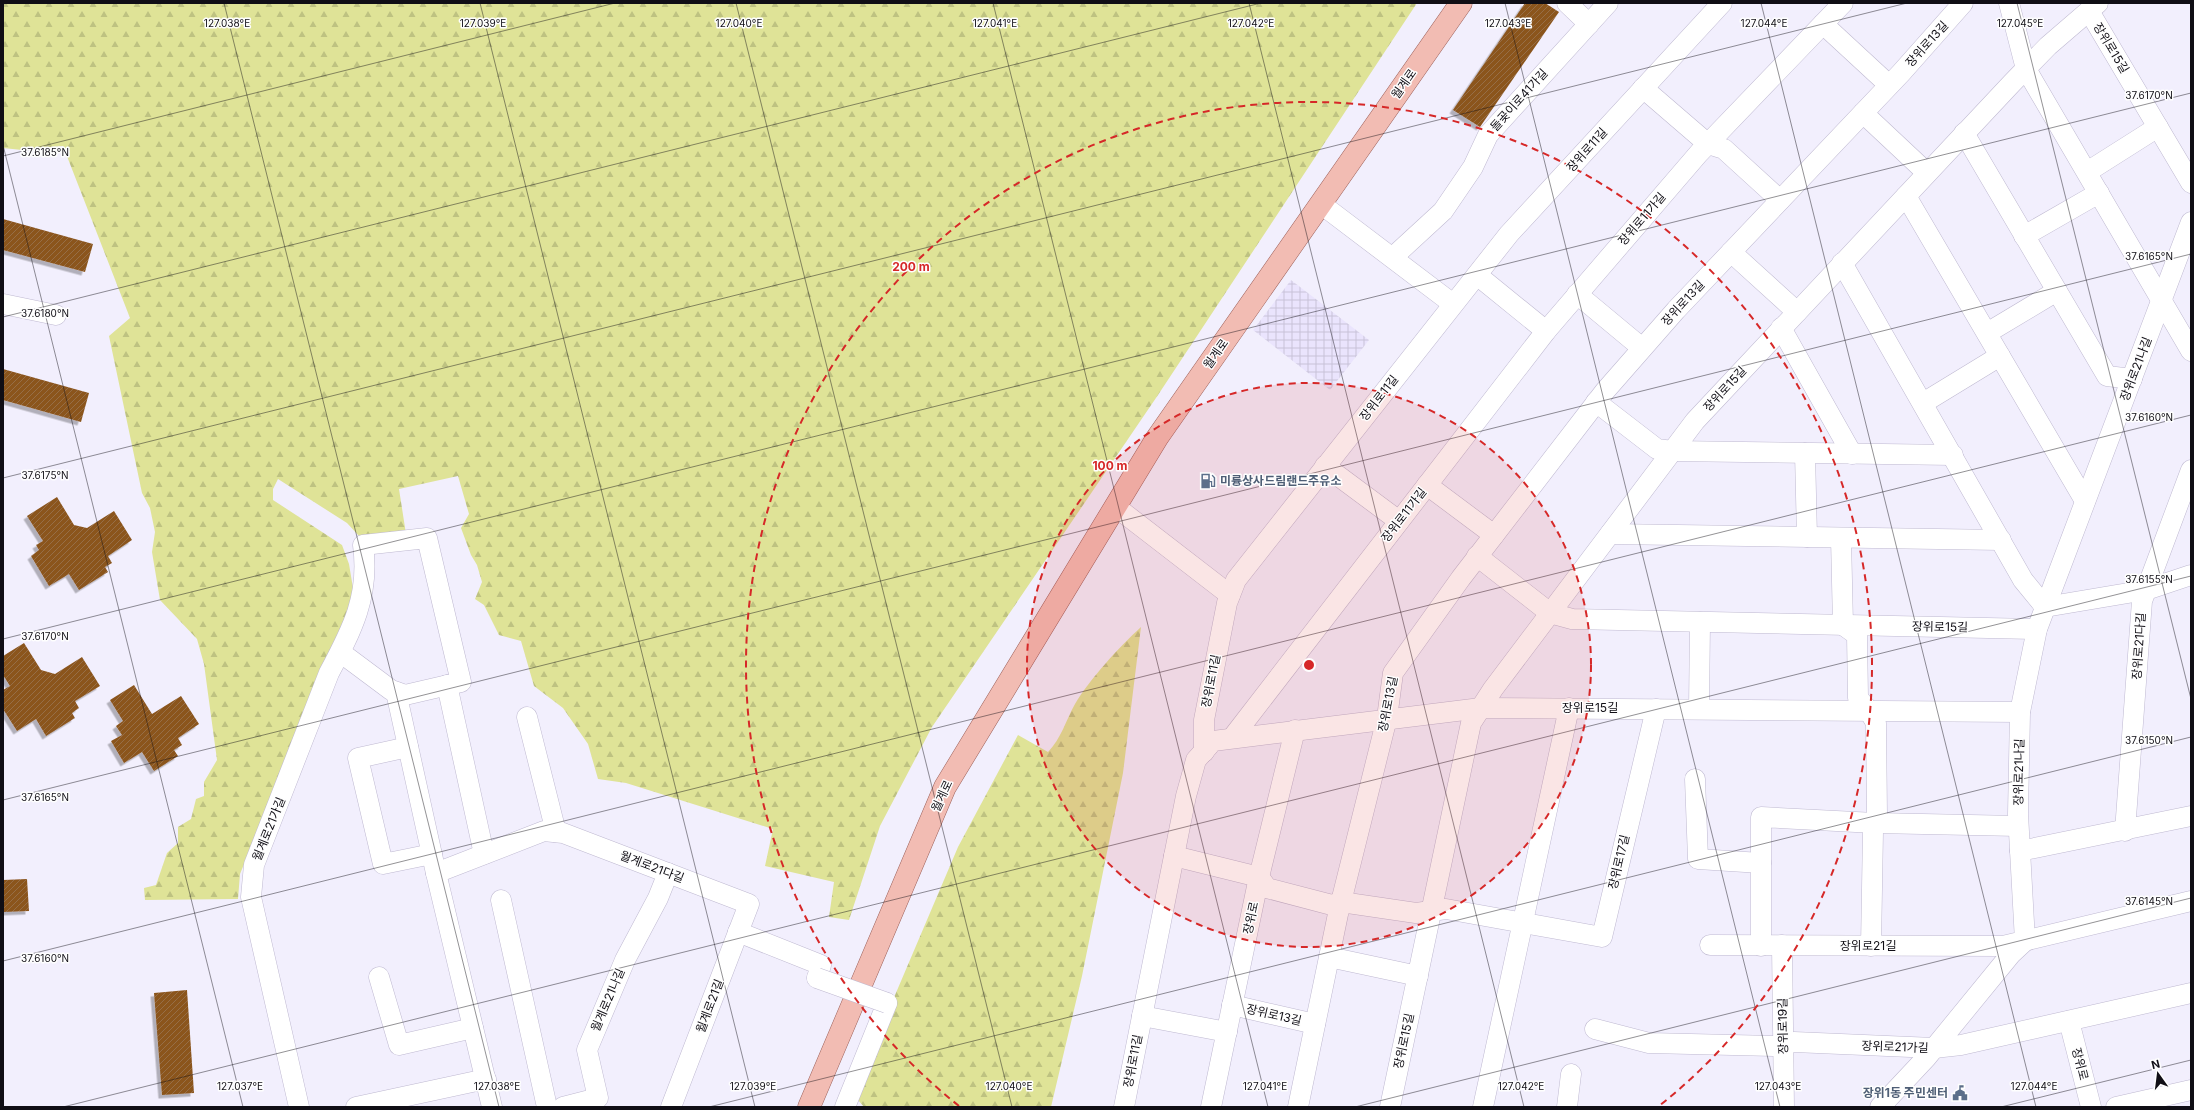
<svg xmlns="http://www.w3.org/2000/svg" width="2194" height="1110" font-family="Inter,'Noto Sans KR',sans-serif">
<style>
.industrial{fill:url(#industrial-grid)}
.forest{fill:url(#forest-firs)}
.building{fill:url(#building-hatch);filter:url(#shadow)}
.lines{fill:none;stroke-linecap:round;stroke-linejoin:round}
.minor-casing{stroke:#bfb9d1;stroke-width:21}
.major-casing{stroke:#9d625b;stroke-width:23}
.minor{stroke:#fff;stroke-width:20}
.major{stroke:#f2bcb3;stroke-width:22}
.minor-bridge-casing{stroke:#bfb9d1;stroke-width:21;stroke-linecap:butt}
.minor-bridge{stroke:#fff;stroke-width:20}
.ticks{fill:none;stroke:#100e15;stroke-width:1;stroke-opacity:0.45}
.ring{fill:none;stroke:#d62828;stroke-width:2;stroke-dasharray:7 5}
.labels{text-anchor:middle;stroke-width:3;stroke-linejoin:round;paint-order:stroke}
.street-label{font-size:12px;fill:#100e15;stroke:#fefefe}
.service-label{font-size:12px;font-weight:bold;fill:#4e5e75;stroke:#fefefe;text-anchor:start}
.ticks-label{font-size:10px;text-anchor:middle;fill:#100e15;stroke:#fefefe;stroke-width:3;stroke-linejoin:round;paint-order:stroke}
.centre{fill:#d62828;stroke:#fefefe;stroke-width:2}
.ring-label{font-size:12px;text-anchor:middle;font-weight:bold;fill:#d62828;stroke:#fefefe;stroke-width:3;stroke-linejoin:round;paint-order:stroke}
</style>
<defs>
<pattern id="industrial-grid" width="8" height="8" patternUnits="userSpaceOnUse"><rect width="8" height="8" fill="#eae4fd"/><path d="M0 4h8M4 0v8" fill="none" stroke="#c8c2d8"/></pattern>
<pattern id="forest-firs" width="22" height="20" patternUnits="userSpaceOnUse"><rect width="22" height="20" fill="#dfe397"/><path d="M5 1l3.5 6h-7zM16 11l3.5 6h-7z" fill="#bec281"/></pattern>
<pattern id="building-hatch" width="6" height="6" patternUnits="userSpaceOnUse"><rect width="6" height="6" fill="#8b551f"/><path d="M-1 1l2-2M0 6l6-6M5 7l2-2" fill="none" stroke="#966e46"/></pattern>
<filter id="shadow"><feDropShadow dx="-3.5" dy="3.5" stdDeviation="0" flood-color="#0004"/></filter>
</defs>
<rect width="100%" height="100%" fill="#f2effd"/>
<path class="industrial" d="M1291 280 1369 340 1330 390 1253 330Z"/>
<g class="forest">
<path d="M3 3H1417L1158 395 932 727 880 826 849 920 829 917 834 882 765 866 773 829 626 783 598 779 588 744 563 708 534 686 521 641 499 635 484 605 475 599 482 582 477 565 471 555 461 528 469 514 458 476 399 489 406 534 359 536 347 523 278 479 273 489V500L342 545 349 564 354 594 347 619 319 679 240 874 238 899 145 900 144 888 156 885 167 853 178 843V827L191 819 196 799 204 796V782L217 760 204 664 197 639 160 600 152 552 155 532 150 508 142 493 109 336 130 318 63 146 22 150 3 148Z"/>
<path d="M1141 627 1123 773 1082 976 1051 1107H864L853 1094 958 847 1018 735 1048 752C1061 739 1066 720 1075 704 1090 679 1119 647 1141 627Z"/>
</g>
<g class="building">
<path d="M1525 3H1545L1559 12 1480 127 1453 110Z"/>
<path d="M3 219 93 244 85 272 3 250Z"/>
<path d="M3 369 89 393 81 422 3 400Z"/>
<path d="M57 497 74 525 87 528 114 511 132 540 108 556 112 563 105 567 108 572 79 590 69 574 49 586 31 556 39 550 36 545 43 541 27 516Z"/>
<path d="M24 643 41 670 55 674 82 657 100 686 75 701 79 708 72 713 75 718 46 736 36 719 17 731 3 709V690L10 686 3 675V656Z"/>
<path d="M134 685 152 714 181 696 199 724 178 738 182 745 174 750 178 756 154 771 142 752 124 763 111 741 122 735 116 726 123 721 110 700Z"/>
<path d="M27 879 29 911 3 912V880Z"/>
<path d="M187 990 194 1093 162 1095 154 993Z"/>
</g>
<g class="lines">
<g class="minor-casing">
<g id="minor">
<path d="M1567 3 1589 24"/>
<path d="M2009 3 2026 69 2191 351"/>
<path d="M2089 11 2191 183"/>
<path d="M1823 24 1889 85"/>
<path d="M1643 88 1708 144 1724 149 1780 200"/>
<path d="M1863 113 1927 173"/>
<path d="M1964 133 2107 376 2132 379"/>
<path d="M2087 172 2158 127"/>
<path d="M1906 196 2085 501"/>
<path d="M1321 204 1453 304"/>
<path d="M2024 236 2099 193"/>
<path d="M1731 252 1797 312"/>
<path d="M1393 257 1443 211 1473 167 1488 135 1608 3"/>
<path d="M1842 263 2023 580 2045 607 2146 590 2191 575"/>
<path d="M1477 275 1546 331"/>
<path d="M1577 294 1642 348"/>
<path d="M3 304 56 315"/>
<path d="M1781 328 1852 454"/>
<path d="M1987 333 2057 291"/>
<path d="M1596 402 1657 449 1672 451 1953 455"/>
<path d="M1923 403 2000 356"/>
<path d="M1805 453 1807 537"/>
<path d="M1325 466 1399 521"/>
<path d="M1427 485 1494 535"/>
<path d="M1116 507 1230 595"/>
<path d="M1610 534 2001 540"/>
<path d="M1841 538 1843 625 1857 635 1858 698 1869 711 1876 723 1877 815 1873 831 1871 946"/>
<path d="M1477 556 1550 613 1572 619 2037 629"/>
<path d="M447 685 484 854"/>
<path d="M396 692 436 873 492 1107"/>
<path d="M1699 709 1700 622"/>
<path d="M527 717 556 832"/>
<path d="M1232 738 1546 331 1699 153 1843 3"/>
<path d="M408 747 358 758 383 864 432 854"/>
<path d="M1204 752V720L1227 603 1236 580 1509 234 1722 3"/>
<path d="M1695 779 1698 859 1761 863"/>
<path d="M2125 831 2142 601 2191 470"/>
<path d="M2020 851 2191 816"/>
<path d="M1174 856 1259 877 1267 888 1332 905 1341 902 1416 913 1446 909 1602 937 1656 709"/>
<path d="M436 873 544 831 563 833 749 904 671 1107"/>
<path d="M501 900 547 1107"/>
<path d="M738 932 821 965 817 978"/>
<path d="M1710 945 2003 946 2191 901"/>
<path d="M1782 945 1784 1107"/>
<path d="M1761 946V817L1875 823 2018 826"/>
<path d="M1329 957 1418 976"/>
<path d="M379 977 399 1045 473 1028"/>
<path d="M1232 1005 1315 1024"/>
<path d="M1142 1016 1227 1032"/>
<path d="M2069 1021 2091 1107"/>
<path d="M1595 1029 1649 1043 1774 1046 1794 1042 1934 1048 1961 1045 2191 993"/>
<path d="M299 1107 251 897 254 865 329 673C352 630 370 596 363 545L427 538 461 682 405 695 391 690 340 652"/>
<path d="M356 1107 486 1079"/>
<path d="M563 1107 598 1098 587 1050 625 960 658 898 668 873"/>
<path d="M845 1107 887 1003"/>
<path d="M1124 1107 1186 796 1196 760 1213 741 1481 708 2020 712"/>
<path d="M1211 1107 1259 877 1295 730"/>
<path d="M1298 1107 1338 914 1387 718 1393 673 1461 578 1605 391 1676 310 1901 73 1963 3"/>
<path d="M1390 1107 1471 723 1493 689 1695 421 2012 83 2048 46 2098 3"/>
<path d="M1483 1107 1569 708"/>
<path d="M1567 1107 1571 1074"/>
<path d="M1880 1107 1926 1058 2011 954 2025 941 2018 814 2020 712 2037 629 2191 222"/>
<path d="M2116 1107 2191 1090"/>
</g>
</g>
<g class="major-casing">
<path id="major" d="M809 1107 945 787 1157 438 1461 3"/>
</g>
<use href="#minor" class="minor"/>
<use href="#major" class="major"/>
<g class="minor-bridge-casing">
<path id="minor-bridge" d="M817 978 887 1003"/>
</g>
<use href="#minor-bridge" class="minor-bridge"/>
</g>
<path class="ticks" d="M224 3 499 1107M480 3 755 1107M736 3 1012 1107M993 3 1268 1107M1249 3 1524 1107M1505 3 1780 1107M1761 3 2036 1107M2017 3 2191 699M3 145 243 1107M3 156 615 3M3 317 1261 3M3 478 1907 3M3 639 2191 93M3 800 2191 254M3 961 2191 415M63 1107 2191 576M709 1107 2191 737M1355 1107 2191 898M2001 1107 2191 1060"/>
<circle cx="1309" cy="665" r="282" fill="#d62828" fill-opacity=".12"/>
<g class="ring">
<circle cx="1309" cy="665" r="282"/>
<path d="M959 1106A563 563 0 1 1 1659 1106"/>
</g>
<defs>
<g id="fuel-bare" transform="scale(1.2)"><path d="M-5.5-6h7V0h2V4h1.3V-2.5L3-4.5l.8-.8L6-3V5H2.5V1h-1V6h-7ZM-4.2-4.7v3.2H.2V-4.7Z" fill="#5c6f8a" stroke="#fefefe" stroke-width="2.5" paint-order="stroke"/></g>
<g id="civic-bare" transform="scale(1.2)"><path d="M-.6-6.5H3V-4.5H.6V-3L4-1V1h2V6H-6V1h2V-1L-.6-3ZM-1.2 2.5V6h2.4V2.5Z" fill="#5c6f8a" stroke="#fefefe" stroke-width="2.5" paint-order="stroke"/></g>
</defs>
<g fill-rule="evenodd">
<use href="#fuel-bare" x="1208" y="481"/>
<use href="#civic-bare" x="1960" y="1093"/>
</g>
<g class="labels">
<g class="street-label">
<text transform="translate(1927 44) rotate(-48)" y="4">장위로13길</text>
<text transform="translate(2111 48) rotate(59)" y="4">장위로15길</text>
<text transform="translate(1404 84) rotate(-55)" y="4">월계로</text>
<text transform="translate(1519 100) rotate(-48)" y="4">돌곶이로41가길</text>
<text transform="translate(1587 150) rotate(-48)" y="4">장위로11길</text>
<text transform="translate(1642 219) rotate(-49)" y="4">장위로11가길</text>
<text transform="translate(1683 303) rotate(-47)" y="4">장위로13길</text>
<text transform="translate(1216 354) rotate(-55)" y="4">월계로</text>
<text transform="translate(2136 369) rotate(-69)" y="4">장위로21나길</text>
<text transform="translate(1725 389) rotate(-47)" y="4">장위로15길</text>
<text transform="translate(1379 398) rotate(-52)" y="4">장위로11길</text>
<text transform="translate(1404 515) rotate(-52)" y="4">장위로11가길</text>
<text transform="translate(1940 627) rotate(1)" y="4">장위로15길</text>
<text transform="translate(2139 646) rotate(-86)" y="4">장위로21다길</text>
<text transform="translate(1211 681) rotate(-79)" y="4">장위로11길</text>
<text transform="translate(1388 704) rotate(-79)" y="4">장위로13길</text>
<text x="1590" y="712">장위로15길</text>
<text transform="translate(2019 772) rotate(-89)" y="4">장위로21나길</text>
<text transform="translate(942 796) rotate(-65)" y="4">월계로</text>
<text transform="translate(269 829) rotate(-68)" y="4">월계로21가길</text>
<text transform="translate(1619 862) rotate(-77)" y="4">장위로17길</text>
<text transform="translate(652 867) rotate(21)" y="4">월계로21다길</text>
<text transform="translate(1251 918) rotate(-78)" y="4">장위로</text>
<text x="1868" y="950">장위로21길</text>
<text transform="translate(608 1000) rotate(-67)" y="4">월계로21나길</text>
<text transform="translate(710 1006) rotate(-69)" y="4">월계로21길</text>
<text transform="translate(1274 1015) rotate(13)" y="4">장위로13길</text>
<text transform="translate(1783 1026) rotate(-91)" y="4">장위로19길</text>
<text transform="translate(1404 1041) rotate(-78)" y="4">장위로15길</text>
<text transform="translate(1895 1047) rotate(2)" y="4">장위로21가길</text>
<text transform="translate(1133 1061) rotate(-79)" y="4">장위로11길</text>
<text transform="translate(2080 1064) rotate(76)" y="4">장위로</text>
</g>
<g class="service-label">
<text x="1220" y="485">미륭상사드림랜드주유소</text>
<text x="1948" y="1097" text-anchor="end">장위1동 주민센터</text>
</g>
</g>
<g class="ticks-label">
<text x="227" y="27">127.038°E</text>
<text x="483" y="27">127.039°E</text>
<text x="739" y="27">127.040°E</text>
<text x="995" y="27">127.041°E</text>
<text x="1764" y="27">127.044°E</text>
<text x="1251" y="27">127.042°E</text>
<text x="1508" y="27">127.043°E</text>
<text x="2020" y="27">127.045°E</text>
<text x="2149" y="99">37.6170°N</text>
<text x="45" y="156">37.6185°N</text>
<text x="2149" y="260">37.6165°N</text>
<text x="45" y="317">37.6180°N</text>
<text x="2149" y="421">37.6160°N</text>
<text x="45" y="479">37.6175°N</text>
<text x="2149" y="583">37.6155°N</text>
<text x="45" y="640">37.6170°N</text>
<text x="2149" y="744">37.6150°N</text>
<text x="45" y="801">37.6165°N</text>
<text x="2149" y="905">37.6145°N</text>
<text x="45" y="962">37.6160°N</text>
<text x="240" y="1090">127.037°E</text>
<text x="497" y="1090">127.038°E</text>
<text x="753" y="1090">127.039°E</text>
<text x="1009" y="1090">127.040°E</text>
<text x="1265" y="1090">127.041°E</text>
<text x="1521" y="1090">127.042°E</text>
<text x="1778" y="1090">127.043°E</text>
<text x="2034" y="1090">127.044°E</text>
</g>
<circle cx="1309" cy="665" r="6" class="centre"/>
<g class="ring-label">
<text x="911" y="271">200 m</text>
<text x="1110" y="470">100 m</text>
</g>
<rect width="2194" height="1110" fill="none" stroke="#100e15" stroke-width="8"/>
<g transform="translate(2158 1074) rotate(346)" stroke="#fefefe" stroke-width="3" paint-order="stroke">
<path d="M0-3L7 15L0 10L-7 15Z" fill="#100e15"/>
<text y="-6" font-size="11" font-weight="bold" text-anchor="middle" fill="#100e15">N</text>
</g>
</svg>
